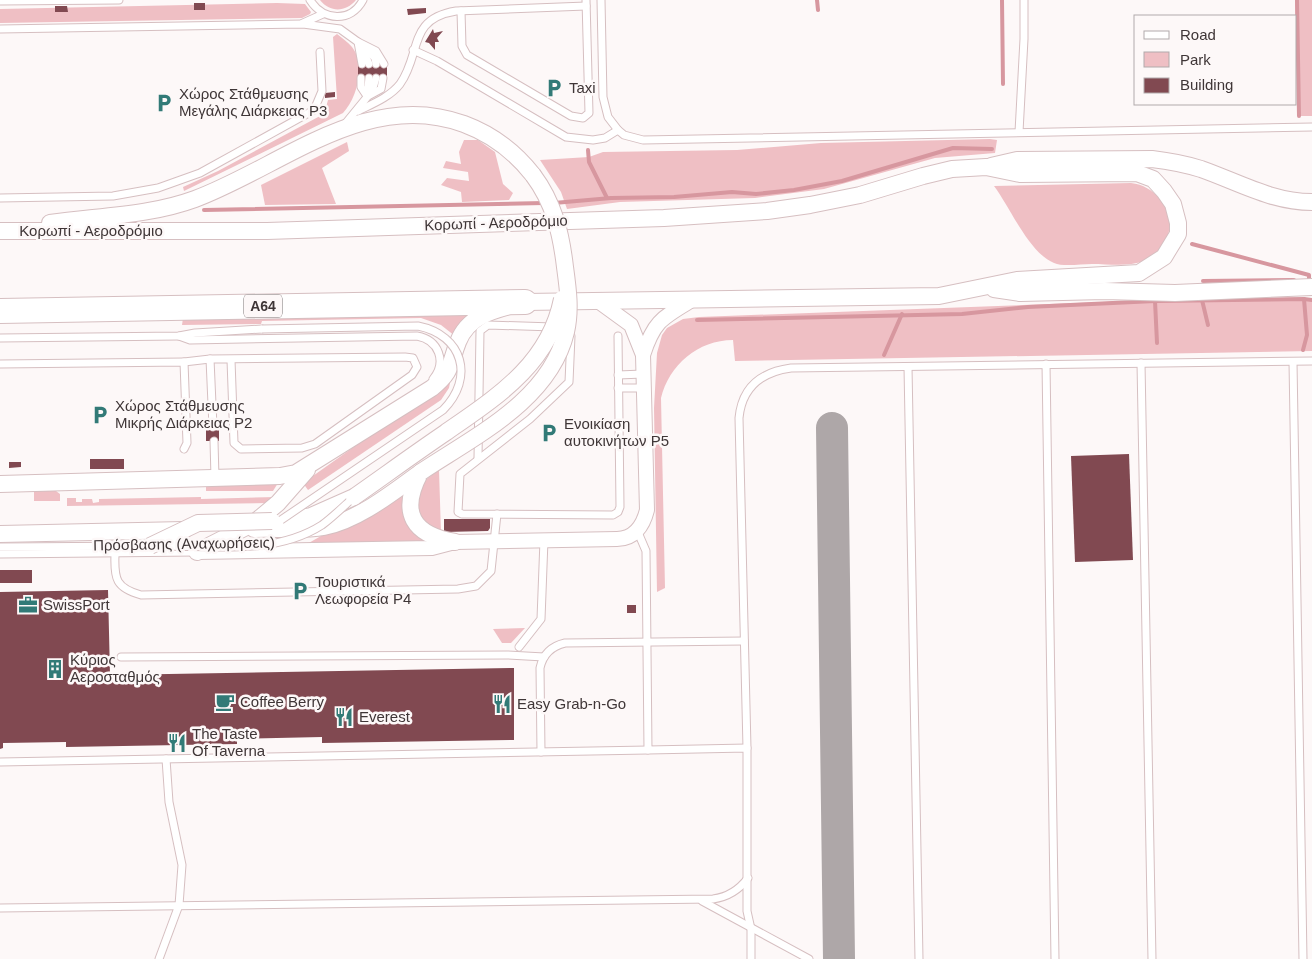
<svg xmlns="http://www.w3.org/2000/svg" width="1312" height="959" font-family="Arial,sans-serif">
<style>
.green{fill:#efbfc4}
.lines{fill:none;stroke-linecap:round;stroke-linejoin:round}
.stream{stroke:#d7979f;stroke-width:4}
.taxiway{stroke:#aea7a8;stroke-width:32}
.building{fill:#814951}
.service-casing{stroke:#d6bfc1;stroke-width:9}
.minor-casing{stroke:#d6bfc1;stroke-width:16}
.tertiary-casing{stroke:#d6bfc1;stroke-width:18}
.motorway-casing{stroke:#d6bfc1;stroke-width:26}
.service{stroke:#fff;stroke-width:7}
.minor{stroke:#fff;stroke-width:14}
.tertiary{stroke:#fff;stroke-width:16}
.motorway{stroke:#fff;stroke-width:24}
.service-bridge-casing{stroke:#d6bfc1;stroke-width:9;stroke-linecap:butt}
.tertiary-bridge-casing{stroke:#d6bfc1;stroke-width:18;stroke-linecap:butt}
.service-bridge{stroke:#fff;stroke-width:7}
.tertiary-bridge{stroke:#fff;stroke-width:16}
.labels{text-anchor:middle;stroke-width:5;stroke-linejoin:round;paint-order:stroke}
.shield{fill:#fdf8f8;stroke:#787071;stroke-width:1}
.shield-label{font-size:14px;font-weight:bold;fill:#3f3637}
.poi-label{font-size:15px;fill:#3f3637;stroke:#fdf8f8;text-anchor:start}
.street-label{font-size:15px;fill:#3f3637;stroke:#fdf8f8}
</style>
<rect width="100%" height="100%" fill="#fdf8f8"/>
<g class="green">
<path d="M320 0H356C346 12 330 13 320 0Z"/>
<path d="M1295 0H1312V116H1298Z"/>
<path d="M277 3 305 4 311 12 310 14 302 18 0 23V9Z"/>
<path d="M337 34C342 38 348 42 352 47 366 65 357 98 343 113L184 191 183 187 218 171 320 116 325 111 328 100 337 99 333 37Z"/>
<path d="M990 139 997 140 995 153 935 158 824 189 755 198 620 202 567 209 561 192 540 160 589 157 603 152 737 150 821 143Z"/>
<path d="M464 140H478L495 152 503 184 513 193 509 200 462 202 461 192 441 185 447 178 469 181 468 172 443 168 446 161 461 164 459 152Z"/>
<path d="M347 142 349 151 322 168 336 204 265 205 261 185Z"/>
<path d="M1131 183C1173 188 1185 246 1144 261 1128 267 1109 264 1092 264 1081 264 1063 267 1054 263 1029 253 1010 207 994 186Z"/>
<path d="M1312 298V351L735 361 733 340C698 340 669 365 661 398L665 588 657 592 654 408 657 353 662 335 667 328 683 319 699 317 1156 300Z"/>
<path d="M477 311 455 336 441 325 421 318 262 321 261 324 182 325 183 318Z"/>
<path d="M451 378 449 388 441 400 308 490 303 483Z"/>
<path d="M439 470 441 533 419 518 418 490 428 478Z"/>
<path d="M206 483H278L273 491H206Z"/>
<path d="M52 488 60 494V501H34V489Z"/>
<path d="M405 488 430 542 307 544Z"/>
<path d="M201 497V499L277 497 271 503 67 506V498H76V502H82V499H92L93 503 99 502V499Z"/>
<path d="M525 628 511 643H502L493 629Z"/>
</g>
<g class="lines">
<g class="stream">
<path d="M817 0 818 10"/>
<path d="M1002 0 1003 84"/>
<path d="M1297 0 1299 116"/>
<path d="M588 150 589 162 607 198"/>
<path d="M554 203 611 198 674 197 732 192 756 194 794 190 842 181 953 148 992 149"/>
<path d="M204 210 544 203"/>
<path d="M1192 244 1309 275V280"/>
<path d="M1203 281 1294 280"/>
<path d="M1304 299 1312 300"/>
<path d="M1202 300 1208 325"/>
<path d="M1155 301 1157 343"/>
<path d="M697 320 962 314 1028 307 1155 301 1304 299 1307 335 1303 350"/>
<path d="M884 355 902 314"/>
</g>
<path class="taxiway" d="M832 428 839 959"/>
</g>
<g class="building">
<rect x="194" y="3" width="11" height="7"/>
<path d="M55 6H67L68 12H55Z"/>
<path d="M426 8V13L408 15 407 9Z"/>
<path d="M433 29 434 33 443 31 437 38 439 42H435V50L429 43 425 42Z"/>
<path d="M358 64 387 65V78L358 77Z"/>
<path d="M335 92V97L325 98V93Z"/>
<rect x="206" y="427" width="13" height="14"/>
<path d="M1129 454 1133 560 1075 562 1071 456Z"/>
<rect x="90" y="459" width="34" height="10"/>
<path d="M9 462H21V467L9 468Z"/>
<path d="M444 519H490V528L488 531 444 532Z"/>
<rect x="0" y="570" width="32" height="13"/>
<path d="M108 590 110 675 514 668V740L322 743V737L237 739V744L66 747V742L3 743V748L0 749V592Z"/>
<rect x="627" y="605" width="9" height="8"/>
</g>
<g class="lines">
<g class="service-casing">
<g id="service">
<path d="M310 0C323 21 351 23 363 0"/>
<path d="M601 0 603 97 608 117 618 130"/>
<path d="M0 1 119 0"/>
<path d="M461 11 462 46 467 55 571 116 583 118 589 113 586 0"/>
<path d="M303 23 323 14"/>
<path d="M0 29 303 24 340 29 358 42 362 64"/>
<path d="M358 42 376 51 384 64"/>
<path d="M361 46 369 64"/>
<path d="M364 47 375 58 376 64"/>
<path d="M413 50 437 61 566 137 593 140 605 138 618 130 624 135 643 140 1312 127"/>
<path d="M361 78V87L367 96"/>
<path d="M370 95 381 89 383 78"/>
<path d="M367 96 369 78"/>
<path d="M358 111C372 104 390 97 400 84 422 53 407 19 456 11L586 6"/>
<path d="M345 124 372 91 376 78"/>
<path d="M1019 132 1024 39V0"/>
<path d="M0 198 113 196 158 188 200 173 314 110 322 91 320 52"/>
<path d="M179 336 190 340 417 336C439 340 447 362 433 379"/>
<path d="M571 336 569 382 530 419 460 474 458 512 462 514 613 515 618 512 620 507 618 336"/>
<path d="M0 338 179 336 195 333 262 329"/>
<path d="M210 359 213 427"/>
<path d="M184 362 210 359 405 357 413 358 417 367 412 375 315 444 302 448 241 449 234 443 231 360"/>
<path d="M1293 362 1303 959"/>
<path d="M1141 363 1152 959"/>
<path d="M0 364 184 362 187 443 184 449"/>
<path d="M1046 364 1055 959"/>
<path d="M908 367 919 959"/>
<path d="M618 375 643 374"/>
<path d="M618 388H643"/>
<path d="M214 441 215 478"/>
<path d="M478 458 480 331 488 325 553 327"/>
<path d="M637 530 646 551 648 750 747 748V911L751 929V959"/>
<path d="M0 547 150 546"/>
<path d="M0 554 197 552"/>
<path d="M115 555C114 579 116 588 141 595L458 589 476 586 491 571 497 514"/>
<path d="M519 647 541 619 544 540"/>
<path d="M121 657 508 655 544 657"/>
<path d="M747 748 739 418C742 387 761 372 791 368L1312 361"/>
<path d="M541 752 540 668C543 654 552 646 565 643L744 641"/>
<path d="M0 762 648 750"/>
<path d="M702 901 809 959"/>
<path d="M0 908 713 899C728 897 739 890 748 878"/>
<path d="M159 959 179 905 182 865 169 802 166 759"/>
</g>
</g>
<g class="minor-casing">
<g id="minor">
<path d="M643 355C654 321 662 318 692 300"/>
<path d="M197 552 432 548 455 542 617 539C634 539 643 526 647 510L643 355 631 325 598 301"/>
</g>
</g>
<g class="tertiary-casing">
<g id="tertiary">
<path d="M991 166 1017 160 1152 159C1169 161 1185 164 1201 169 1238 182 1272 202 1312 202"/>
<path d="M50 223C98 216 149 216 195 199 281 167 367 88 464 124 491 134 515 152 533 175"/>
<path d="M0 231H267L664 218 767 211 810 205 860 195 923 176 952 169 986 167 1020 174 1137 173 1153 179 1164 191 1173 204 1178 223V234L1164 257 1139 273 1017 280 939 296 525 302C499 309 469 313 458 342 449 365 453 371 432 388L296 473 280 476 0 484"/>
<path d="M994 289 1020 293 1105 291 1175 293 1312 287"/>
<path d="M420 473C399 513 413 535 455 542"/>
<path d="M289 520 311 516 354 497"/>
<path d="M254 529C276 528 302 531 324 527 359 520 393 492 421 472"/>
<path d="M0 534 184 530"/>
<path d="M197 552 254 523 278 503 307 470"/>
</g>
</g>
<g class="motorway-casing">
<path id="motorway" d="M0 311 525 302"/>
</g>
<use href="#service" class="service"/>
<use href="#minor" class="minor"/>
<use href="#tertiary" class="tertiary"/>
<use href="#motorway" class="motorway"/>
<g class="service-bridge-casing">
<g id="service-bridge">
<path d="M262 329 418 326C463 335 475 378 443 410L281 520"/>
<path d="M162 546C215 546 275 555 322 525 333 517 344 506 354 497"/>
</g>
</g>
<g class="tertiary-bridge-casing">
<g id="tertiary-bridge">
<path d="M421 472C475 436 550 400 566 332 571 310 568 289 565 267 561 233 554 203 533 175"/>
<path d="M354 497C384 476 414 454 445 433 495 398 549 365 562 299"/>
<path d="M150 546 198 523 272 521"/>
</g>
</g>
<use href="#service-bridge" class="service-bridge"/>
<use href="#tertiary-bridge" class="tertiary-bridge"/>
</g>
<defs>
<g id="parking-bare" transform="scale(1.5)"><path d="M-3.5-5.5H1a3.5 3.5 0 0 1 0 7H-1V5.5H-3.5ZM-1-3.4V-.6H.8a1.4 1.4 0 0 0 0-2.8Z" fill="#327a77" stroke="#fdf8f8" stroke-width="2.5" paint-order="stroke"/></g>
<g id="office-bare" transform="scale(1.5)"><path d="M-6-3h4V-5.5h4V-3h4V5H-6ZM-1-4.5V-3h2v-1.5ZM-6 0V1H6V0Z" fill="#327a77" stroke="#fdf8f8" stroke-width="2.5" paint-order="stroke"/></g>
<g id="building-bare" transform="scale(1.5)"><path d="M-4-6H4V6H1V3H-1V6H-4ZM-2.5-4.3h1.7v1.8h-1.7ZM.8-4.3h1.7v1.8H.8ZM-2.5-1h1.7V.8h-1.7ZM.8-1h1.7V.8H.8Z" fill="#327a77" stroke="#fdf8f8" stroke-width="2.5" paint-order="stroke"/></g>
<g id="cafe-bare" transform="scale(1.5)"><path d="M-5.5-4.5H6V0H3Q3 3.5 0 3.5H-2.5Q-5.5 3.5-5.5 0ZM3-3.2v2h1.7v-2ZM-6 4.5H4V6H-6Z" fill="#327a77" stroke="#fdf8f8" stroke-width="2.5" paint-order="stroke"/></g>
<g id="restaurant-bare" transform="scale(1.5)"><path d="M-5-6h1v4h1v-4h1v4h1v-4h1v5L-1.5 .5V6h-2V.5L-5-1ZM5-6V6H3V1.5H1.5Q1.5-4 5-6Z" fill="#327a77" stroke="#fdf8f8" stroke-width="2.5" paint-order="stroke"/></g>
</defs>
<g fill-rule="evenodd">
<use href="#parking-bare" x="554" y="88"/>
<use href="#parking-bare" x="164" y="103"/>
<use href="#parking-bare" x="100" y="415"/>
<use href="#parking-bare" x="549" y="433"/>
<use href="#parking-bare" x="300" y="591"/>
<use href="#office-bare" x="28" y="605"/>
<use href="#building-bare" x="55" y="669"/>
<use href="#cafe-bare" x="225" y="702"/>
<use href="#restaurant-bare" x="502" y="704"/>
<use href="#restaurant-bare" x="344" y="717"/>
<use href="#restaurant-bare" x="177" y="743"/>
</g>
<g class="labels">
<rect class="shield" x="244" y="294.5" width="38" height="23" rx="4"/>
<g class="shield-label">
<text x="263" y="311">Α64</text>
</g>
<g class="poi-label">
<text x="569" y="93">Taxi</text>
<text x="179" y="99">Χώρος Στάθμευσης<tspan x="179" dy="17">Μεγάλης Διάρκειας P3</tspan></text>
<text x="115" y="411">Χώρος Στάθμευσης<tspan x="115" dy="17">Μικρής Διάρκειας P2</tspan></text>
<text x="564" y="429">Ενοικίαση<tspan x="564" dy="17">αυτοκινήτων P5</tspan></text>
<text x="315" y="587">Τουριστικά<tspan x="315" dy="17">Λεωφορεία P4</tspan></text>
<text x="43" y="610">SwissPort</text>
<text x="70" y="665">Κύριος<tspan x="70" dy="17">Αεροσταθμός</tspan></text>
<text x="240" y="707">Coffee Berry</text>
<text x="517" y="709">Easy Grab-n-Go</text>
<text x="359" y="722">Everest</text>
<text x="192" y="739">The Taste<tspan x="192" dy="17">Of Taverna</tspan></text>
</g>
<g class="street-label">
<text transform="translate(496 223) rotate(-2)" y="5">Κορωπί - Αεροδρόμιο</text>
<text x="91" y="236">Κορωπί - Αεροδρόμιο</text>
<text transform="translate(184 544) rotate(-1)" y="5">Πρόσβασης (Αναχωρήσεις)</text>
</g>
</g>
<rect x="1134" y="15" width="162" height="90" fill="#fdf8f8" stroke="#b1aaab"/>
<rect x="1144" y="31" width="25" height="8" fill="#ffffff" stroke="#b1aaab"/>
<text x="1180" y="40" font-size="15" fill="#3f3637">Road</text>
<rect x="1144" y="52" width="25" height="15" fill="#efbfc4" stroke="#b1aaab"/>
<text x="1180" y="65" font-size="15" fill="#3f3637">Park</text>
<rect x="1144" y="78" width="25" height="15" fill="#814951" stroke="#b1aaab"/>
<text x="1180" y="90" font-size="15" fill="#3f3637">Building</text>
</svg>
